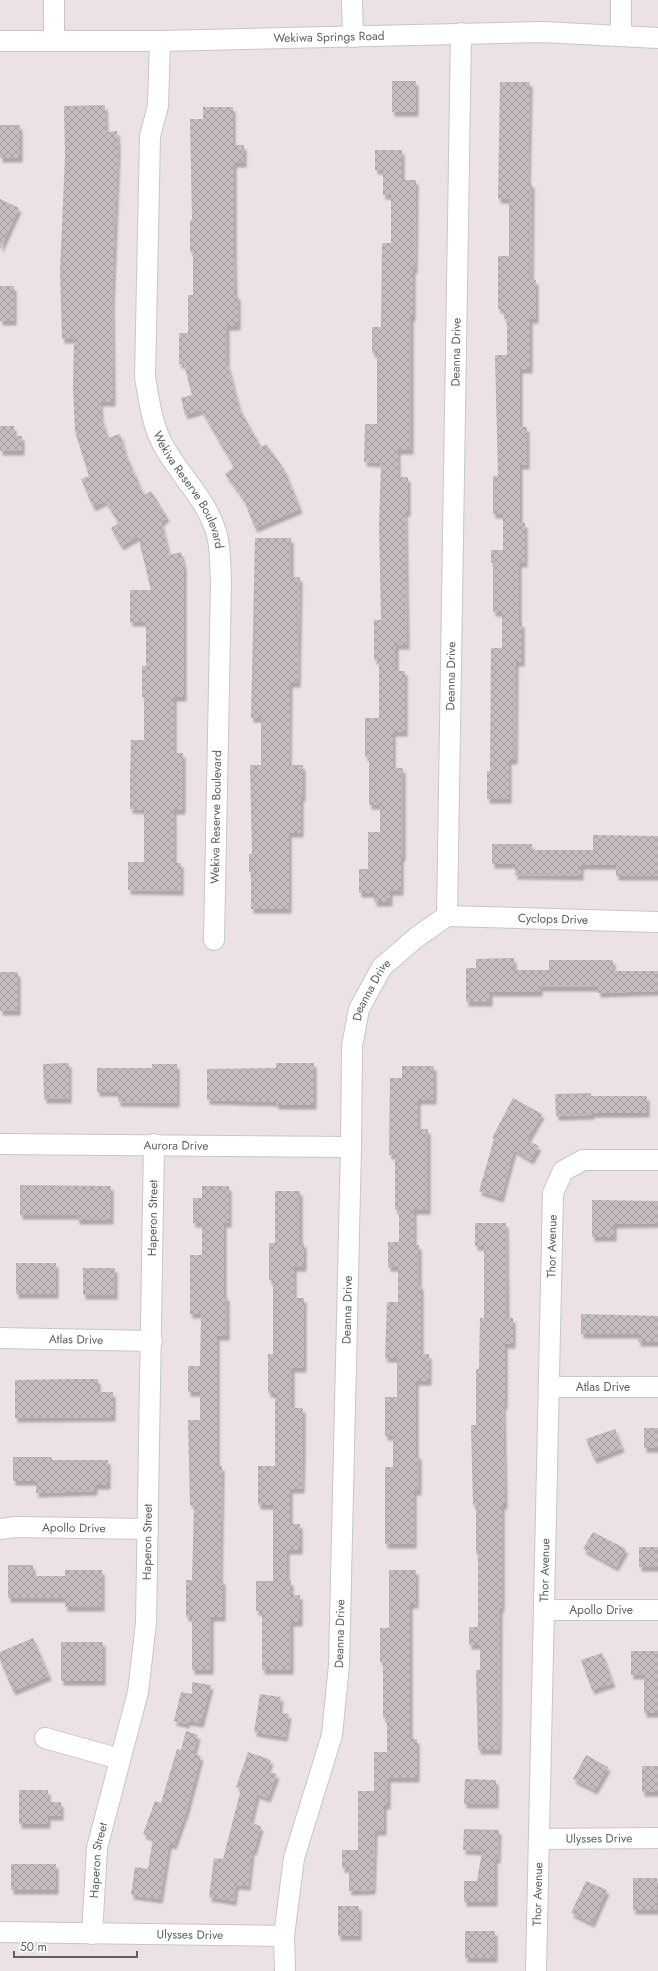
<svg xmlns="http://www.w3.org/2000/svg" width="658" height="1971" font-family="Jost,sans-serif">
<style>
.building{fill:url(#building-cross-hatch);filter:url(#shadow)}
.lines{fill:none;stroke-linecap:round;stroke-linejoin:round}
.minor-casing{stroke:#c3c9c7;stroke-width:22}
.minor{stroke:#fff;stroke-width:20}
.labels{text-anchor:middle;stroke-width:3;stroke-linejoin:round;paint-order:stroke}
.street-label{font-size:12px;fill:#5a615e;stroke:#fff}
</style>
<defs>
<pattern id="building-cross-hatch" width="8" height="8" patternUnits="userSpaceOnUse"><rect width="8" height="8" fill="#c4bcbe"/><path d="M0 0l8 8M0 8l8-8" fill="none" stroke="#a29c9e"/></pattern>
<filter id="shadow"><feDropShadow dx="2.5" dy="4.5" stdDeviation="1" flood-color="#0004"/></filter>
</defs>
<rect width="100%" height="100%" fill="#ece1e4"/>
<g class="building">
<rect x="392" y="81" width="24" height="31"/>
<path d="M500 82H530L528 183H532L531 280H536V319H530V369H520V427H527V465H520V523H525V563H519V623H522V662H516L515 760H509V799H487V771H490L491 648H502V612H493V563H491V550H503V514H493V476H498L495 355H507V319H504V309H498V256H509V199H498Z"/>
<path d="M105 105 106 132 117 131 118 149 112 301 113 402H100L101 418 108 438 120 434 125 453 144 495 151 491 167 517 161 522 169 555 181 552 184 566V697H174V753H183V810H174V863H181V891L128 890V862H144V810L130 809V778L131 740H144V697H142V666H146V622H130V590H151L138 536 121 546 111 528 119 523 105 501 93 507 81 479 89 476 75 431 73 388 74 339H62L60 271 65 157 64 106Z"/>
<path d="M203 107H233V145H244V163H234V258L235 295H238V326H227V363L239 408 261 447 266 444 284 469 300 509 255 528 244 500 225 474 234 467 201 410 185 415 181 398 192 395 184 364H179V333H188V295H193V252H190V220H192L190 119H203Z"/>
<rect x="0" y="125" width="20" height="33"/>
<path d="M375 150H402V180H416L415 269H413V317H411V450H398V477H408V512H405L407 645H396V671H405V732H393V768H403V857H401V891H390V902H374V893H359V869H368V832H380V805H369V757H365V718H379V660H374V620H381L379 527 381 463 364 462 365 424H377V353H372V327H381L382 243H391V195H383V170H375Z"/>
<path d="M0 199 19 208 0 249Z"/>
<rect x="0" y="286" width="14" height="35"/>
<path d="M0 426H14V436H22V451H0Z"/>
<path d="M255 538H291V577H300L298 683H290L289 765H303V797H301V833H289V909H251V872H249V854H252L250 765H261V718H251Z"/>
<path d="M593 835 658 836V876H616V865H581V876L515 875V864H492V844H532V850H593Z"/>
<path d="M514 958V970H549V960H613V971H658V991L598 993V987H540V992H490V1002H466V968H476V959Z"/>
<rect x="0" y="972" width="18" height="39"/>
<path d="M69 1063V1099H44L43 1064Z"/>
<path d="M276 1063H314V1105H276V1102L207 1100V1069L276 1068Z"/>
<path d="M152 1064H177V1103L118 1102V1092H97V1068H152Z"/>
<path d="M402 1066H434V1100H418V1129H428V1210H414V1245H419V1285H421V1354H429V1381H416V1455H419V1491H414V1544H385V1467H393V1436H385V1397H397V1358H385L387 1302H398V1267H388V1242H399V1210H395V1155H389L390 1078H402Z"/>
<path d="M591 1093V1096H647V1113H592V1115L556 1116 555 1094Z"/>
<path d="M513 1098 542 1114 527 1140 539 1146 531 1160 514 1150 501 1198 479 1191 494 1139 492 1138Z"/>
<path d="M20 1185 111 1186V1220H77V1215H20Z"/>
<path d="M202 1186H229V1223H224V1296H227V1336H217V1466H222L220 1580H223V1617H211V1670H192V1617H186V1580H192L194 1505H190L188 1420H200V1392H188V1366H200L201 1314H190V1255H202V1223H193V1198H202Z"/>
<path d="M275 1191H300V1243H304V1267H294V1298H304V1368H292V1408H303V1451L302 1489H290V1524H300V1550H287V1581H291V1595H300V1622H291V1670H262V1611H256V1581H273V1505H258V1466H275V1393H268V1354H273V1280H269V1243H275Z"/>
<path d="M592 1200 658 1201V1223L614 1224V1237H592Z"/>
<path d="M475 1223H506L507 1318H513V1344H505V1405H503L505 1505H502V1608H500L499 1750H478L476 1670H480V1645H469V1627H478V1554H476V1505H473L471 1425H476V1369H479L480 1318H484V1246H475Z"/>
<rect x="16" y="1263" width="40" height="31"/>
<rect x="83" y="1268" width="32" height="27"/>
<path d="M581 1314 658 1316V1342H638V1334H581Z"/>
<path d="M73 1379H98V1392H113V1417L15 1418V1380Z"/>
<rect x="644" y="1428" width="14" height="20"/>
<path d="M615 1429 622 1448 594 1459 586 1439Z"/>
<path d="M13 1457H52V1460H108V1485H95V1491L36 1493V1481H13Z"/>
<path d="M593 1532 626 1549 616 1567 583 1549Z"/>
<rect x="639" y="1547" width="19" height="20"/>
<path d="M8 1565H33V1576H65V1570H102V1607H65V1598H8Z"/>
<path d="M389 1570H416V1604H410V1739H417V1778H388V1805H384V1831H375L373 1890 349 1891V1868H342V1850H358V1791H374V1752H387V1718H383V1662H380V1628H389Z"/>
<path d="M33 1638 49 1676 13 1691 0 1660V1652Z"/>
<rect x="61" y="1642" width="42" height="39"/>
<path d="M631 1651H658V1713H644V1675H631Z"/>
<path d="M602 1653 613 1683 592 1690 581 1660Z"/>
<path d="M192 1682 211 1685 201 1723 188 1721 187 1724 174 1721 181 1692 192 1694Z"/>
<path d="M260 1694 281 1697 279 1712 289 1714 285 1737 254 1732Z"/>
<path d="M186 1731 198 1735 193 1754 201 1756 186 1812 174 1845 169 1844 160 1899 131 1895 135 1867 148 1869 153 1838 143 1834 155 1801 161 1803 177 1749 181 1750Z"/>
<path d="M248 1752 271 1760 267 1771 277 1774 268 1798 257 1794 250 1823 261 1826 254 1851 252 1850 248 1886 236 1885 234 1901 209 1897 214 1858 223 1859 241 1789 236 1787Z"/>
<path d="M586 1755 608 1767 595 1790 573 1779Z"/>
<rect x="642" y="1766" width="16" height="26"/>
<path d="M465 1779 496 1780V1804H464Z"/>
<path d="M19 1790H48V1802H61V1816H48V1824H19Z"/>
<path d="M464 1829 499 1830 498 1859H495V1902H464V1881H477L482 1851 463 1850Z"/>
<rect x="11" y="1864" width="45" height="26"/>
<rect x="633" y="1878" width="24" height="32"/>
<path d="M586 1881 607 1890 592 1923 571 1913Z"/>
<rect x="338" y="1906" width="21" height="30"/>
<rect x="465" y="1931" width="30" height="27"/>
</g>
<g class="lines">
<g class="minor-casing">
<g id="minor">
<path d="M54 0V41"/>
<path d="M352 0 353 37"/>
<path d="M621 0V36"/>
<path id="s1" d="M0 41H160L543 32 658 38"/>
<path id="s2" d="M160 41 158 106 150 136 145 377C149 400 152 425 163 445 178 473 203 496 214 526 221 543 220 565 221 583L214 940"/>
<path id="s3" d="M447 916 461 33"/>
<path id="s4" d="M447 916 658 922"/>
<path id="s5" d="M0 1144 351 1147"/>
<path id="s6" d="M0 1338 152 1341"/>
<path id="s7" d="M549 1387H658"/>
<path id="s8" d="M0 1529 15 1527 148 1529"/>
<path id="s9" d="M545 1610H658"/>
<path d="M45 1738 120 1759"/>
<path id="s10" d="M539 1839 658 1838"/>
<path id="s11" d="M0 1932 284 1936"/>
<path id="s12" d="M92 1934 97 1848 138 1692 146 1623 154 1144"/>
<path id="s13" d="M285 1971 284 1936 294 1858 332 1735 339 1665 351 1147 352 1046 359 1009 382 967 417 937 447 916"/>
<path id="s14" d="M536 1971 553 1193 563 1171 583 1160H658"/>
</g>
</g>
<use href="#minor" class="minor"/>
</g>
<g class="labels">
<g class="street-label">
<text dy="4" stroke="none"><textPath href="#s1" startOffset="329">Wekiwa Springs Road</textPath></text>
<text dy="4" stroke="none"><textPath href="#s3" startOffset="564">Deanna Drive</textPath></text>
<text dy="4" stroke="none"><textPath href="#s2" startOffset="460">Wekiva Reserve Boulevard</textPath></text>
<text dy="4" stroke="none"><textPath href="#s3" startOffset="240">Deanna Drive</textPath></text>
<text transform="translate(216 817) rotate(-89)" y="4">Wekiva Reserve Boulevard</text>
<text dy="4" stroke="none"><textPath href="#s4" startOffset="106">Cyclops Drive</textPath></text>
<text dy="4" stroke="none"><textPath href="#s13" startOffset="992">Deanna Drive</textPath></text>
<text dy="4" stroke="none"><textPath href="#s5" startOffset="176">Aurora Drive</textPath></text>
<text dy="4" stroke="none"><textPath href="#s12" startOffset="722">Haperon Street</textPath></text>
<text dy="4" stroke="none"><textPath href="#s14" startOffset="725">Thor Avenue</textPath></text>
<text dy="4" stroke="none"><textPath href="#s13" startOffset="668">Deanna Drive</textPath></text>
<text dy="4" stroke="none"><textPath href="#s6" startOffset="76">Atlas Drive</textPath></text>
<text dy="4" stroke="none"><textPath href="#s7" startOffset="54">Atlas Drive</textPath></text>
<text dy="4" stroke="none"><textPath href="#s8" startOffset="74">Apollo Drive</textPath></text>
<text dy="4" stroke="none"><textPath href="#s12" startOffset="398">Haperon Street</textPath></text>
<text dy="4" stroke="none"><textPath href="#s14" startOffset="401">Thor Avenue</textPath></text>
<text dy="4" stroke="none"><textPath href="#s9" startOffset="56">Apollo Drive</textPath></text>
<text dy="4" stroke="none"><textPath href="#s13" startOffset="344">Deanna Drive</textPath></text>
<text dy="4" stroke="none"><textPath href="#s10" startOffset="60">Ulysses Drive</textPath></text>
<text dy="4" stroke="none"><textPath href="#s12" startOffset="74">Haperon Street</textPath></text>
<text dy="4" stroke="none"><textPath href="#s14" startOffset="77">Thor Avenue</textPath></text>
<text dy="4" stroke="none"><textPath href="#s11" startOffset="190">Ulysses Drive</textPath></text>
</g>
</g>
<path d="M14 1951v6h123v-6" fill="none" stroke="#5a615e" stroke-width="2"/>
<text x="20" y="1951" font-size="12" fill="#5a615e" stroke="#ffffff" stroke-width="3" paint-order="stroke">50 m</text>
</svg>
